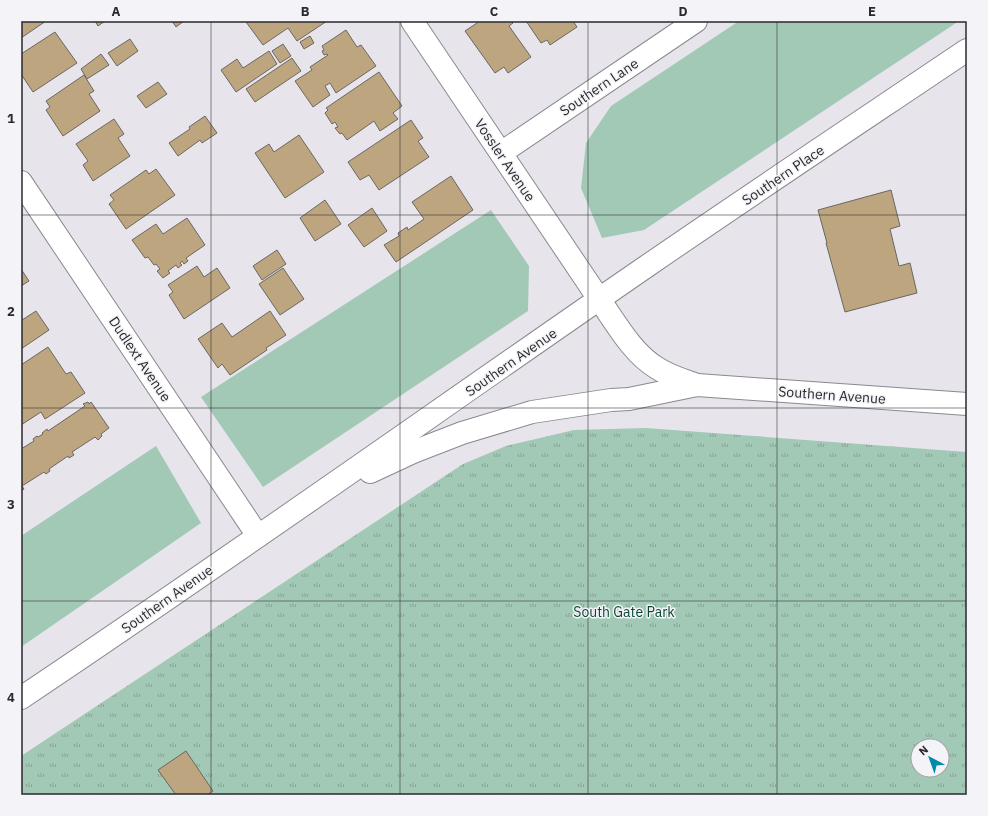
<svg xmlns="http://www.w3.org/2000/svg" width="988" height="816" font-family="'IBM Plex Sans',sans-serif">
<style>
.green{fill:#a2c9b6}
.park{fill:url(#park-tufts);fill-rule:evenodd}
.building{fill:#bda580;stroke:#6a6762}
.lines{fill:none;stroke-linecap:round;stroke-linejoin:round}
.street-casing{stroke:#8a898e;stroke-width:24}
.secondary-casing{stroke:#8a898e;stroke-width:24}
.street{stroke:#fff;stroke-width:22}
.secondary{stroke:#fff;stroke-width:22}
.grid{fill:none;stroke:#2a292c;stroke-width:1;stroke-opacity:0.55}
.labels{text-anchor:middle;stroke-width:3;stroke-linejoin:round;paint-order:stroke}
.street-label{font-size:14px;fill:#2a292c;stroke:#f4f3f8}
.park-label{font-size:14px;fill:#0a4732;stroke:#f4f3f8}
.neatline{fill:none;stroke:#2a292c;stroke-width:1.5}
.grid-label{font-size:13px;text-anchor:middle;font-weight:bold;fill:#2a292c}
</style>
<defs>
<pattern id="park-tufts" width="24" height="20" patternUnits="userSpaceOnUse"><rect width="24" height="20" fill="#a2c9b6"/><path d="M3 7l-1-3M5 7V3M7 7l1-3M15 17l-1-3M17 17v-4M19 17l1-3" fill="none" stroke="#84a394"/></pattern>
</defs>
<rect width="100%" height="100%" fill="#e7e5eb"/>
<g class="green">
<path d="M739 21H959L644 230 602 238 581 188 586 143 611 106Z"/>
<path d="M491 210 529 266 528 311 263 487 201 397Z"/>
<path d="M156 446 201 523 21 647V536Z"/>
</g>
<path class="park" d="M646 428 967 452V795H21V756L463 464 506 446 574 430ZM918 746H942V770H918Z"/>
<g class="building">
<path d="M21 21H46L21 38Z"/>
<path d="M95 21H105L98 26Z"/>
<path d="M172 21H184L176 27Z"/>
<path d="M248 21H327L297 41 288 28 263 45 246 22Z"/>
<path d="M480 21H511L513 23 509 26 531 57 508 73 504 67 495 73 465 31Z"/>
<path d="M526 21H573L577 27 550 45 547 40 541 43Z"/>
<path d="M346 30 357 47 361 45 376 66 336 93 330 83 325 86 330 95 313 107 295 81 312 70 310 67 328 55 327 54 324 55 322 51 324 50 322 46Z"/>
<path d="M55 32 77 63 33 92 21 74V54Z"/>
<path d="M310 36 314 43 304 49 300 42Z"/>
<path d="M130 39 138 51 117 66 108 53Z"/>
<path d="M283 44 291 56 280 63 272 51Z"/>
<path d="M269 51 277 64 236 92 221 70 237 59 243 68Z"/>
<path d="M101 54 109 65 87 79 81 69Z"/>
<path d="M292 58 301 71 255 102 246 89Z"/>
<path d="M379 72 402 106 393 113 398 119 380 131 374 121 347 140 342 133 340 134 335 128 338 127 335 122 332 124 325 113 328 110 326 108Z"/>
<path d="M84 75 94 91 89 94 100 111 63 136 46 110 50 107 46 101Z"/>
<path d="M158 82 167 94 146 108 137 96Z"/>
<path d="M205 116 217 133 202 143 200 140 178 156 169 143 190 129 189 127Z"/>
<path d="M114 119 124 134 118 138 130 156 93 181 83 165 88 161 76 144Z"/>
<path d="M411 120 423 138 418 141 429 157 379 190 369 175 360 180 348 162Z"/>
<path d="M299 135 324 172 285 198 255 153 269 144 274 152Z"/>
<path d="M156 169 175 195 126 229 109 204 114 200 110 195 146 170 149 174Z"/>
<path d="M451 176 473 210 396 262 384 245 399 236 398 233 407 227 408 230 424 219 412 202Z"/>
<path d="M891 190 900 226 890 229 899 266 910 263 917 293 845 312 826 243H827L818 210Z"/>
<path d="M325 200 341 224 315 241 300 218Z"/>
<path d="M372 208 387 231 364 247 348 225Z"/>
<path d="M187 218 205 245 186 258 188 261 184 264 182 261 180 263 182 265 178 268 176 265 168 271 170 273 163 278 157 271 160 269 156 264 154 265 148 257 145 258 132 240 156 224 163 234Z"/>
<path d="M277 250 286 264 262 280 253 266Z"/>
<path d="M197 266 204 277 217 268 230 288 184 319 169 295 173 292 168 285Z"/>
<path d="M283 268 304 299 280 315 259 284Z"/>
<path d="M21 269 29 281 21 286Z"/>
<path d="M36 311 49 330 21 349V319L22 320Z"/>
<path d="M270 311 286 335 266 348 267 350 230 375 222 364 218 368 198 339 222 323 232 337Z"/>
<path d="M48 347 66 374 71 372 85 393 45 419 41 412 21 425V365Z"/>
<path d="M88 402 89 404 91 402 109 428 101 434 102 436 98 440 95 437 72 452 74 455 69 458 68 456 49 469 50 471 46 474 44 472 22 486 24 489 21 491V449L34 441 33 439 37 436 38 437 43 434 42 433 47 429 48 431 85 406 83 404Z"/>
<path d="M186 751 213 791 207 795H176L158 770Z"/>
</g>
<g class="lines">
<g class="street-casing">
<g id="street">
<path d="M412 21 599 299"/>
<path d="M501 153 696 21"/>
<path d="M21 182 258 536"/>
</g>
</g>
<g class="secondary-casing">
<g id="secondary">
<path d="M599 299C616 323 632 353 657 368 669 376 683 380 697 385"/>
<path d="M370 472 413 452 462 433 532 412 611 400 629 399 697 385 967 404"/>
<path d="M21 698C232 557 438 410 647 266 753 193 860 122 967 50"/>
</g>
</g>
<use href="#street" class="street"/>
<use href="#secondary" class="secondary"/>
</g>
<path class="grid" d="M211 21V795M400 21V795M588 21V795M777 21V795M21 215H967M21 408H967M21 601H967"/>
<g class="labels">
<g class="street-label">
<text transform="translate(599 87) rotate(-34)" y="5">Southern Lane</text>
<text transform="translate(505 160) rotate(56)" y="5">Vossler Avenue</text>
<text transform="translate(783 175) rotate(-34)" y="5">Southern Place</text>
<text transform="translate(140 359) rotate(56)" y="5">Dudlext Avenue</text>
<text transform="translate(511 362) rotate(-35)" y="5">Southern Avenue</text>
<text transform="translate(832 395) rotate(4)" y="5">Southern Avenue</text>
<text transform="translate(167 599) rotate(-35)" y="5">Southern Avenue</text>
</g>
<g class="park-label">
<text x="624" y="617">South Gate Park</text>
</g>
</g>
<rect width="988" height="816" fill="none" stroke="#f4f3f8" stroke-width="44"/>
<g transform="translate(930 758) rotate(319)"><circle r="19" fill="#f4f3f8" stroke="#a3a2a6"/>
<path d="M0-3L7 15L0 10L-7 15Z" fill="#008aa9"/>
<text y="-6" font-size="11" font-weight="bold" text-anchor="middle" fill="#2a292c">N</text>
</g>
<rect x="22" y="22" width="944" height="772" class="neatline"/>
<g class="grid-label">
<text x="116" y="16">A</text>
<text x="305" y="16">B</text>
<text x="494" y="16">C</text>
<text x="683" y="16">D</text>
<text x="872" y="16">E</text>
<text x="11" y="123">1</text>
<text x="11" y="316">2</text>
<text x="11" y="509">3</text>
<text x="11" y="702">4</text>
</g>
</svg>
